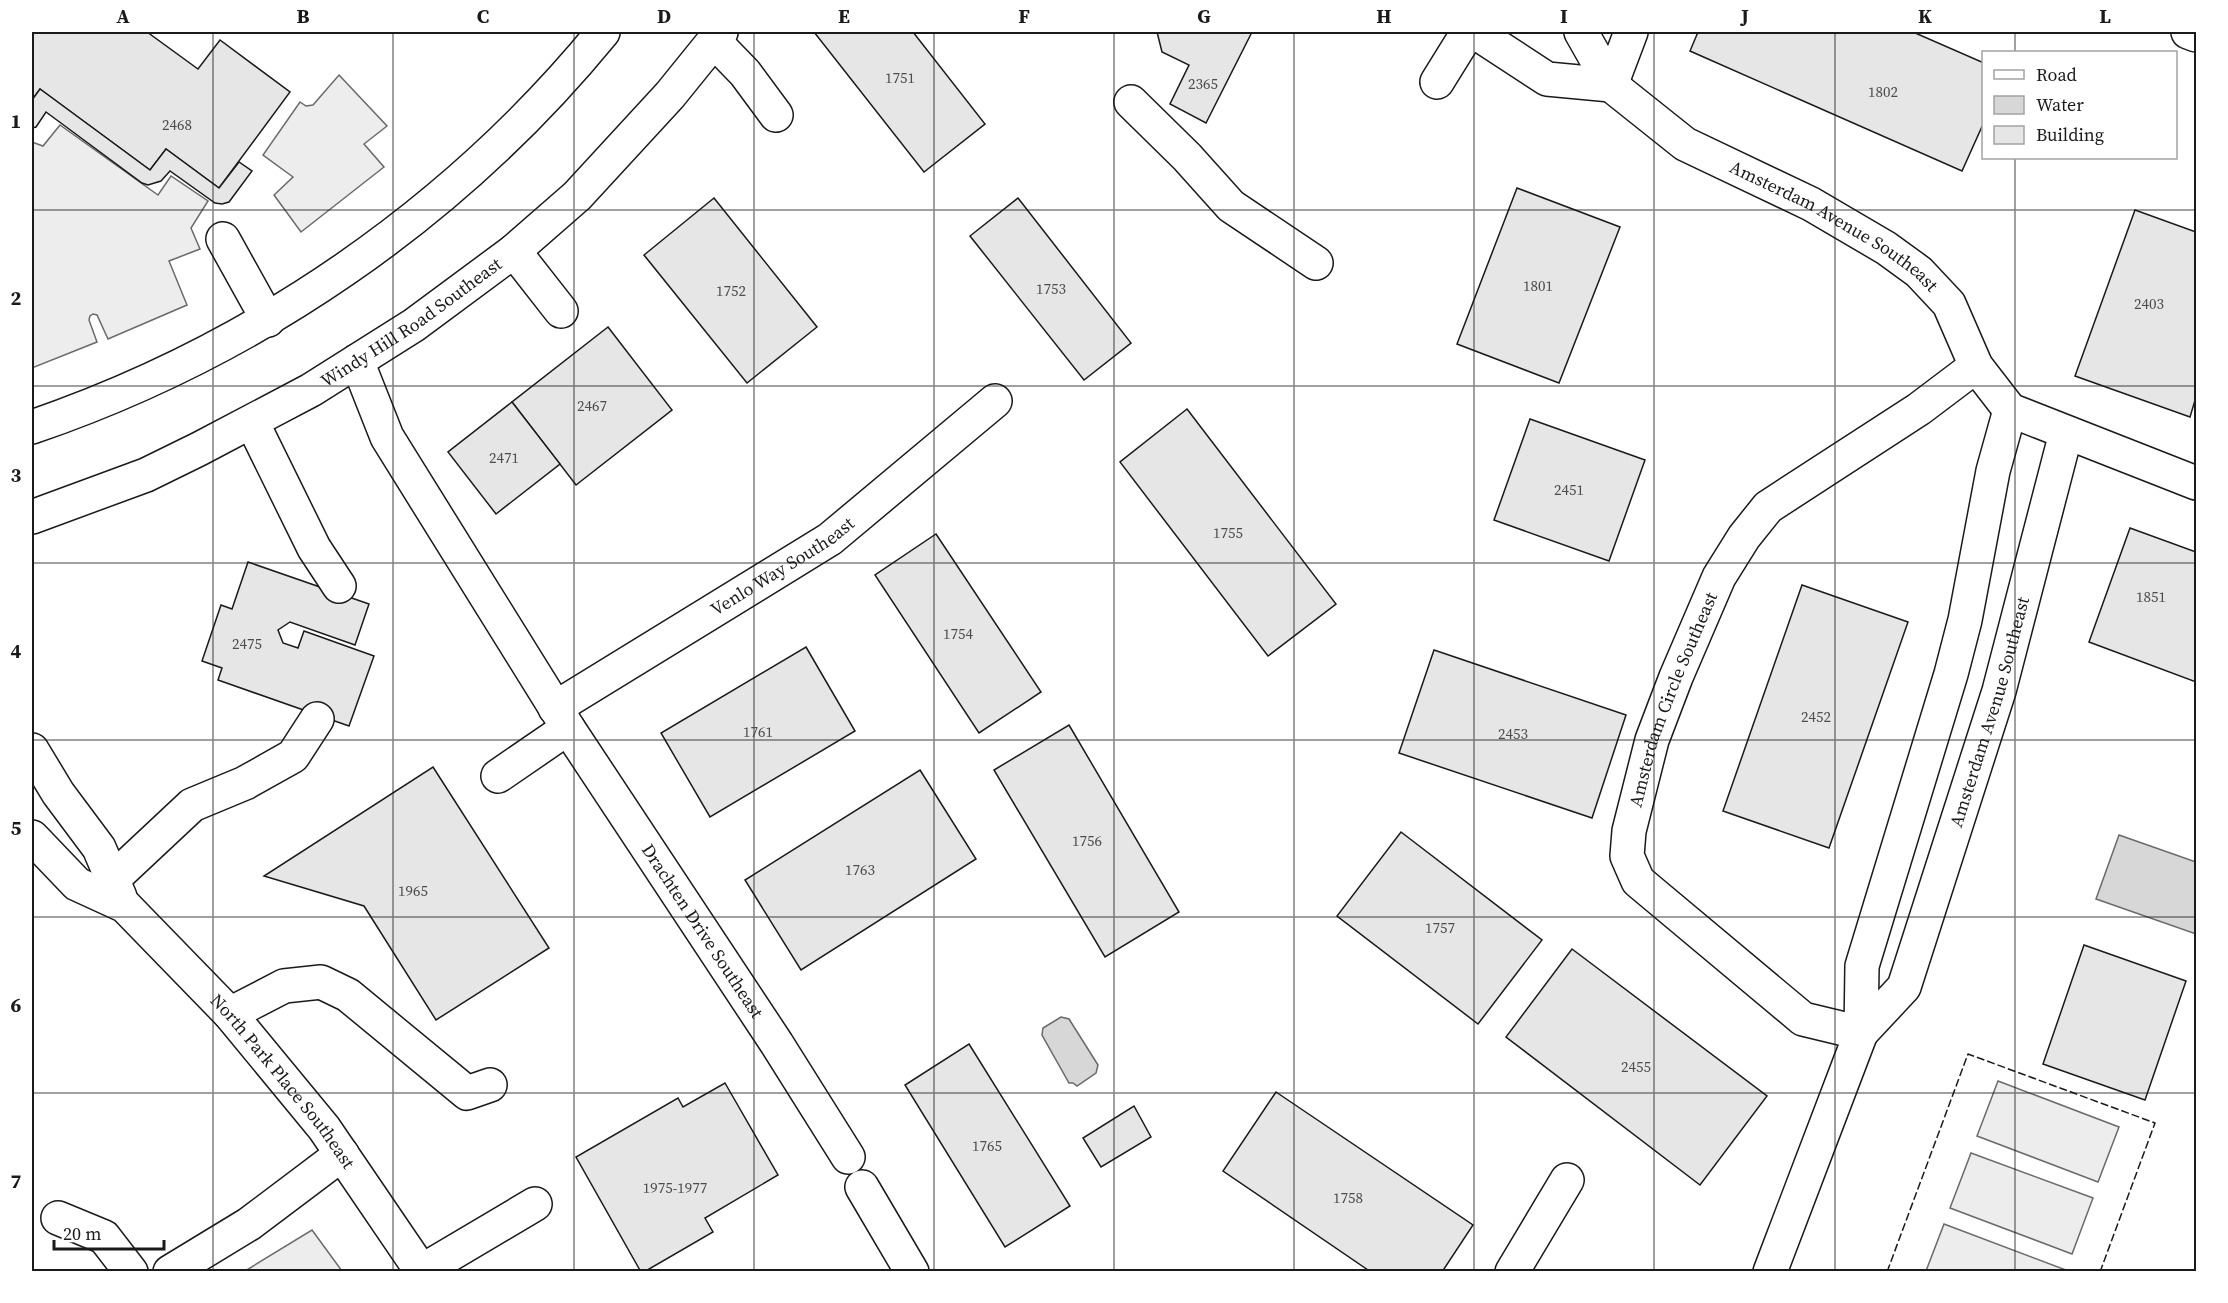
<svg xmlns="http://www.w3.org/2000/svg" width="2228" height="1303" font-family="'Source Serif 4',serif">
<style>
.built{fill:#ededed;stroke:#6a6a6a;stroke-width:1.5}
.water{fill:#d7d7d7;stroke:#6a6a6a;stroke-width:1.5}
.building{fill:#e6e6e6;stroke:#1a1a1a;stroke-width:1.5}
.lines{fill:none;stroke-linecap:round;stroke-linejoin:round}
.minor-casing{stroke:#1a1a1a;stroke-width:36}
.major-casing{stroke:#1a1a1a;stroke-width:36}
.minor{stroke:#fff;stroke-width:33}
.major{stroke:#fff;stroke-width:33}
.fence{stroke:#1a1a1a;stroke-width:1.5;stroke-dasharray:8 3;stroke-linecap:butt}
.grid{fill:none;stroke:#1a1a1a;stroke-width:1.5;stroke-opacity:0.55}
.labels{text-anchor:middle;stroke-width:4.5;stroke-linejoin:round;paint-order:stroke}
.number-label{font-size:15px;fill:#4d4d4d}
.street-label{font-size:18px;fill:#1a1a1a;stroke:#fff}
.neatline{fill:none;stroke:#1a1a1a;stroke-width:2}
.grid-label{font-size:20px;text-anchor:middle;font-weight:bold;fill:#1a1a1a}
</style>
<rect width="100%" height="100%" fill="#fff"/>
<g class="built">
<path d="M339 75 387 126 364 144 384 167 301 232 274 195 293 177 263 155 300 102 306 106 313 105Z"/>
<path d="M60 125 158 195 171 176 208 201 191 228 200 249 169 261 187 305 108 339 97 315 93 314 90 316 89 320 97 342 32 368V142L43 146Z"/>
<path d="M1998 1081 2119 1127 2098 1182 1977 1136Z"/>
<path d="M1971 1153 2093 1198 2072 1254 1950 1208Z"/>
<path d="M1944 1224 2066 1270 2065 1271H1926Z"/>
<path d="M312 1230 342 1271H245Z"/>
</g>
<g class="water">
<path d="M2119 835 2196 862V934L2096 899Z"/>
<path d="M1061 1017 1069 1019 1098 1065 1096 1073 1077 1086 1073 1083H1069L1042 1035 1043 1028Z"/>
</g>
<g class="building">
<path d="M32 32H147L198 69 220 40 290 92 219 188 166 149 150 170 40 89 32 100Z"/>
<path d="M814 32H913L985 124 924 172Z"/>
<path d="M1157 32H1252L1206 123 1170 104 1189 65 1162 52Z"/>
<path d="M1698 32H1913L1984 63V122L1962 171 1690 51Z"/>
<path d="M40 89 150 170 166 149 219 188 239 162 252 171 229 202 222 204 215 203 170 171 161 181 148 185 142 183 46 112 36 127 32 128V100Z"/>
<path d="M1517 188 1620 227 1559 383 1457 344Z"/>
<path d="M714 198 817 327 747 383 644 255Z"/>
<path d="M1018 198 1131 343 1084 380 970 236Z"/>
<path d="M2135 210 2196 232V397L2190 417 2075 376Z"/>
<path d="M608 327 672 410 576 485 512 402Z"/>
<path d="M512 402 560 464 496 514 448 452Z"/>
<path d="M1187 409 1336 604 1268 656 1120 462Z"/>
<path d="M1530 419 1645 460 1609 561 1494 520Z"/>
<path d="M2130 528 2196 552V682L2089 642Z"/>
<path d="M936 534 1041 692 979 733 875 575Z"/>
<path d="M248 562 369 604 355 645 290 622 278 630 283 643 298 648 304 631 374 656 349 726 218 680 222 668 202 661 221 605 232 609Z"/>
<path d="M1802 585 1908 622 1829 848 1723 811Z"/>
<path d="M806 647 855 731 710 817 661 733Z"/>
<path d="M1434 650 1626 715 1592 818 1399 753Z"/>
<path d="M1069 725 1179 912 1105 957 994 770Z"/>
<path d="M433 767 549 948 436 1020 364 906 264 876Z"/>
<path d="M920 770 976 859 801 970 745 880Z"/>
<path d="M1401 832 1542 940 1478 1024 1337 916Z"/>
<path d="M2084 945 2186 981 2145 1100 2043 1064Z"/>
<path d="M1572 949 1767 1096 1700 1185 1506 1037Z"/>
<path d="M969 1044 1070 1206 1005 1247 905 1085Z"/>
<path d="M725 1083 778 1175 705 1218 713 1232 644 1272H641L576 1157 678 1098 683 1107Z"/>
<path d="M1276 1092 1473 1225 1442 1272H1371L1223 1171Z"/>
<path d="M1134 1106 1151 1137 1101 1167 1083 1138Z"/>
</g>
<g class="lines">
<g class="minor-casing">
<g id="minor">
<path d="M1475 32 1547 79 1611 85"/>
<path id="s1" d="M1581 32 1611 85 1685 144 1811 204 1886 248 1919 272 1949 304 1976 366 2010 410 2196 483"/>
<path d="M2188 32 2196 35"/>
<path d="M714 41 745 73 776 115"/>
<path d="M1437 82 1468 32"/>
<path d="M1611 85 1631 32"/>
<path d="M1131 102 1187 157 1231 206 1316 263"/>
<path d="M223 239 268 320"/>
<path d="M514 251 561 311"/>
<path id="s2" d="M357 361 387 437 568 728 777 1044 848 1157"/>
<path d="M252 422 314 548 339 586"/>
<path id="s3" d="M555 708 830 539 995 401"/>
<path d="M32 750 58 793 99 848 120 897"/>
<path d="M498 776 568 728"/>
<path id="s4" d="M32 837 77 884 125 906 230 1014 324 1128 422 1272"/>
<path d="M113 879 192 805 245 783 293 756 317 719"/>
<path d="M230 1014 284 986 321 982 348 995 467 1093 490 1085"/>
<path id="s5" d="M1861 1033 1803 1019 1638 881 1627 856 1629 831 1652 740 1676 677 1719 577 1744 537 1768 507 1919 409 1976 366"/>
<path id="s6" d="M1861 1033 1904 987 1999 691 2066 433"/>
<path d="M862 1187 912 1272"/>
<path d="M58 1218 104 1237 131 1272"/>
<path d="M422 1271 535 1204"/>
<path d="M170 1272 249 1224 342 1154"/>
<path d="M1512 1272 1567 1180"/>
<path d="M1770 1272 1861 1033 1862 966 1951 674 1965 620 1993 471 2010 410"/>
</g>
</g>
<g class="major-casing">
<g id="major">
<path d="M32 427C254 351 454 214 603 32"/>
<path id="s7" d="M32 517 146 475 199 449 311 390 414 325 514 251 577 196 670 95 721 32"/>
</g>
</g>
<use href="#minor" class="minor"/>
<use href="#major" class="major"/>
<path class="fence" d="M1887 1272 1968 1054 2155 1123 2100 1272"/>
</g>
<path class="grid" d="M213 32V1272M393 32V1272M574 32V1272M754 32V1272M934 32V1272M1114 32V1272M1294 32V1272M1474 32V1272M1654 32V1272M1835 32V1272M2015 32V52M2015 158V1272M32 210H2196M32 386H2196M32 563H2196M32 740H2196M32 917H2196M32 1093H2196"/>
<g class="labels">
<g class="number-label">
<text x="900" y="83">1751</text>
<text x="1203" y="89">2365</text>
<text x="1883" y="97">1802</text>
<text x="177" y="130">2468</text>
<text x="1538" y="291">1801</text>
<text x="1051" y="294">1753</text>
<text x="731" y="296">1752</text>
<text x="2149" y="309">2403</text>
<text x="592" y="411">2467</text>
<text x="504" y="463">2471</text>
<text x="1569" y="495">2451</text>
<text x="1228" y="538">1755</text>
<text x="2151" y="602">1851</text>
<text x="958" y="639">1754</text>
<text x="247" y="649">2475</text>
<text x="1816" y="722">2452</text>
<text x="758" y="737">1761</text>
<text x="1513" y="739">2453</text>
<text x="1087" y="846">1756</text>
<text x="860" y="875">1763</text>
<text x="413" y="896">1965</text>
<text x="1440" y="933">1757</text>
<text x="1636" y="1072">2455</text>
<text x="987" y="1151">1765</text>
<text x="675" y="1193">1975-1977</text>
<text x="1348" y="1203">1758</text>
</g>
<g class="street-label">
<text dy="6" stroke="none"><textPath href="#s1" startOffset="326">Amsterdam Avenue Southeast</textPath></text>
<text dy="6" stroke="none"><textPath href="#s7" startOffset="428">Windy Hill Road Southeast</textPath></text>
<text dy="6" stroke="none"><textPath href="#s3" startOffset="268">Venlo Way Southeast</textPath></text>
<text dy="6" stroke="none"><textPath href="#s5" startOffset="466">Amsterdam Circle Southeast</textPath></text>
<text dy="6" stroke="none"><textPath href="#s6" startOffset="351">Amsterdam Avenue Southeast</textPath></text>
<text dy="6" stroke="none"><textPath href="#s2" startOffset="668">Drachten Drive Southeast</textPath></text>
<text dy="6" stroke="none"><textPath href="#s4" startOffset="354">North Park Place Southeast</textPath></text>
</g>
</g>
<rect width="2228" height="1303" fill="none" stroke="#ffffff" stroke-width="66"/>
<rect x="1982" y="51" width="195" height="108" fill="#ffffff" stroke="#a3a3a3" stroke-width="1.5"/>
<rect x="1994" y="70" width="30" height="9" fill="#ffffff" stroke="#a3a3a3" stroke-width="1.5"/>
<text x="2036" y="81" font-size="18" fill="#1a1a1a">Road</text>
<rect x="1994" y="96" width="30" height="18" fill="#d7d7d7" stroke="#a3a3a3" stroke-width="1.5"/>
<text x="2036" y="111" font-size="18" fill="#1a1a1a">Water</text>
<rect x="1994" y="126" width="30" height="18" fill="#e6e6e6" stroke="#a3a3a3" stroke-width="1.5"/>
<text x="2036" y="141" font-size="18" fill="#1a1a1a">Building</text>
<path d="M54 1240v9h110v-9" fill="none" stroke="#1a1a1a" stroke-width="3"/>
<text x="63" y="1240" font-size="18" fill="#1a1a1a" stroke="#ffffff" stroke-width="4.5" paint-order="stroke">20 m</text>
<rect x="33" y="33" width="2162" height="1237" class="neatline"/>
<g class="grid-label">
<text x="123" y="23">A</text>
<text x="303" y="23">B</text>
<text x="483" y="23">C</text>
<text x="664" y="23">D</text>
<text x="844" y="23">E</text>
<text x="1024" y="23">F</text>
<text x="1204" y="23">G</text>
<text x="1384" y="23">H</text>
<text x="1564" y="23">I</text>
<text x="1745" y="23">J</text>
<text x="1925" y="23">K</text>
<text x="2105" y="23">L</text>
<text x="16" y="128">1</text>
<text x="16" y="305">2</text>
<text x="16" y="482">3</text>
<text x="16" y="658">4</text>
<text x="16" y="835">5</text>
<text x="16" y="1012">6</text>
<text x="16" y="1188">7</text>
</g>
</svg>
